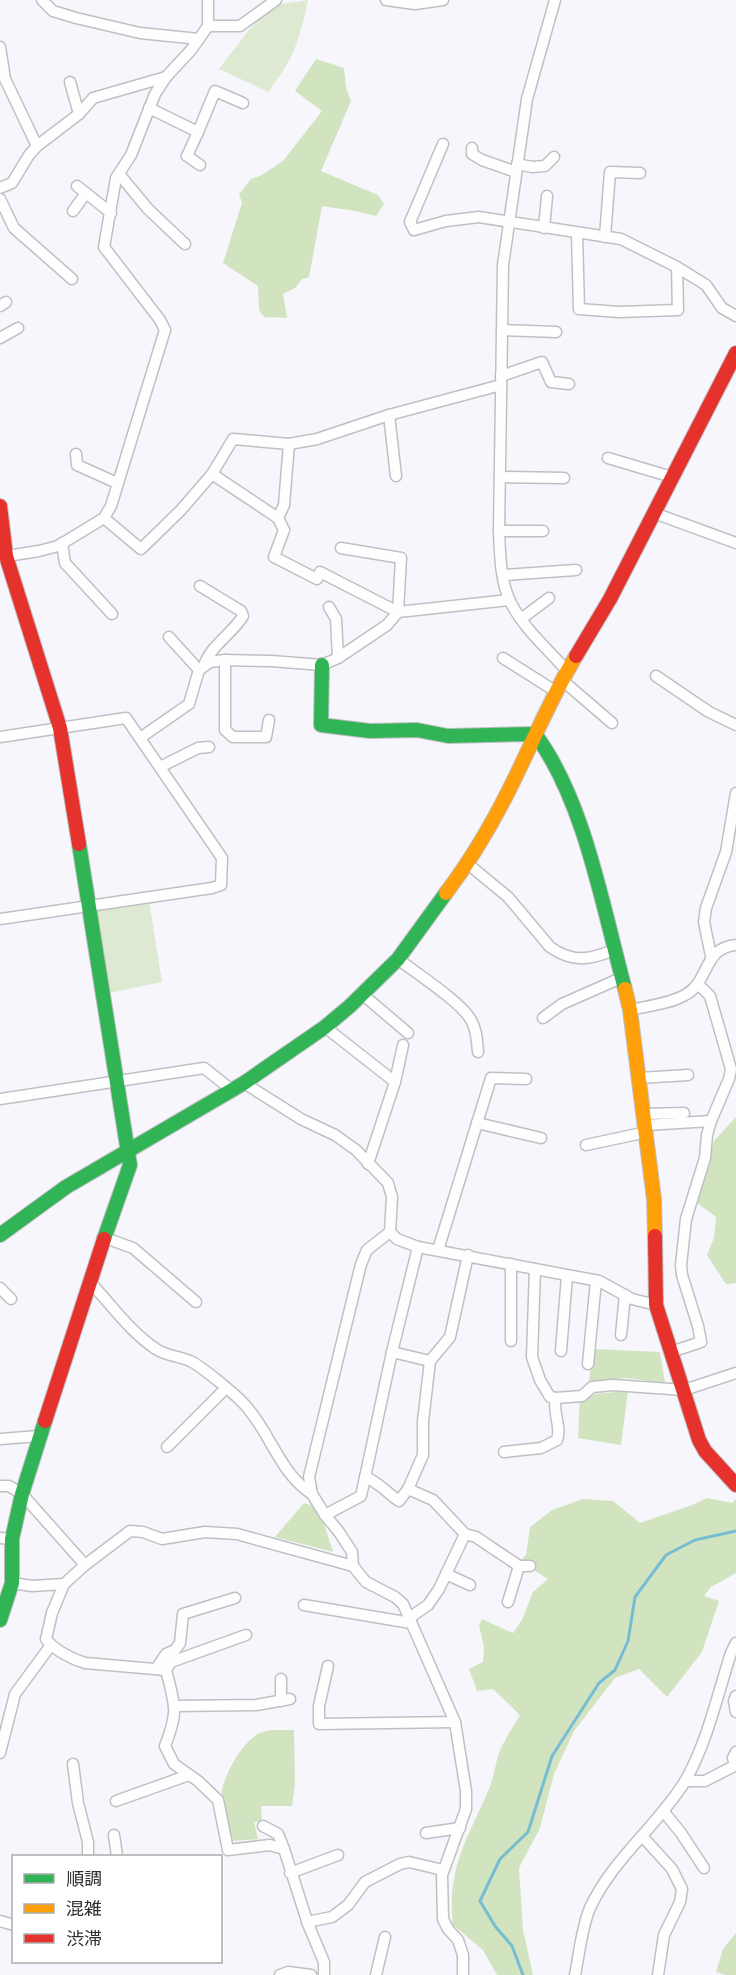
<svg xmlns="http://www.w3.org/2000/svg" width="736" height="1975" font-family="'DejaVu Sans','Noto Sans JP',sans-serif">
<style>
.green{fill:#ddead1}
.forest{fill:#d2e3c0}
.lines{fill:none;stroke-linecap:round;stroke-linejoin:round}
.stream{stroke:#77bdd1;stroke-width:3}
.street-casing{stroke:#c0c0c4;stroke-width:13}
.fast-casing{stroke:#c0c0c4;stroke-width:16}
.slow-casing{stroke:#c0c0c4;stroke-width:16}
.jam-casing{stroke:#c0c0c4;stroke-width:16}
.street{stroke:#fefeff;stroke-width:10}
.fast{stroke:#30b455;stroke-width:14}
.slow{stroke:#ff9f0a;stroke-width:14}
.jam{stroke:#e5322d;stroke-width:14}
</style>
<rect width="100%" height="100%" fill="#f6f6fc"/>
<g class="green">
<path d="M308 0C299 42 294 58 268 92L219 69 248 31 275 5Z"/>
<path d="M149 901 162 982 109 993 95 911 114 904Z"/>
</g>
<g class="forest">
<path d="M316 59 344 68 346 88 351 101 321 171 378 195 384 204 376 216 355 211 322 206 309 277 302 279 295 288 283 294 287 318 264 317 259 310 258 286 223 263 242 203 239 194 251 179 262 175 283 161 322 111 295 91Z"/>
<path d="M736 1117V1283L726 1284 707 1255 714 1238 716 1217 696 1202 714 1141Z"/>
<path d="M593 1349 660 1352 665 1383 626 1378 589 1382Z"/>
<path d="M628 1391 621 1445 578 1438 580 1395Z"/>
<path d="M707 1498 732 1503 736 1499V1573L711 1587 704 1596 719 1601 702 1652 667 1697 639 1669 615 1678 574 1731 554 1774 540 1828 519 1868 523 1930 533 1975H497L483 1950 453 1925C446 1865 470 1836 491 1784 495 1772 496 1759 501 1748 506 1737 514 1726 520 1715L493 1689 477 1691 469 1669 483 1662 484 1646 479 1626 482 1619 513 1633 522 1620 533 1592 548 1579 520 1561 526 1555 530 1527 552 1510 583 1499 613 1501 640 1523 692 1505Z"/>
<path d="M304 1503 319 1508 333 1552 275 1537Z"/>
<path d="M271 1730H294L295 1783 292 1806H261L262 1821 254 1822 258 1839 231 1841C226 1830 219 1801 222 1790 226 1772 241 1744 258 1734 261 1732 267 1731 271 1730Z"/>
<path d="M736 1933V1975H726L716 1972 723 1949Z"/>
</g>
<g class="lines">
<path class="stream" d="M523 1975 512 1946 495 1926 480 1901 500 1859 528 1832 552 1756 599 1683 615 1670 628 1641 635 1597 666 1555 695 1540 736 1531"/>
<g class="street-casing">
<g id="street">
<path d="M42 0 53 11 76 18 140 33 199 39"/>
<path d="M386 0 415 4 443 0"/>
<path d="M555 0 527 99 503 265 499 531C500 553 500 580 510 601 522 627 548 649 566 670"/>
<path d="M208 26H240L276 0"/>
<path d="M0 47 5 79 37 146"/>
<path d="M70 82 79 114"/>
<path d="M149 108 198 132 187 156 200 165"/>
<path d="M198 132 215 91 243 103"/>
<path d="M443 144 410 222 414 230 446 221 479 217 621 239 677 267 706 285 722 308 736 316"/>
<path d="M472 148V154L482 160 516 172"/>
<path d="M517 164 532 167 545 166 554 157"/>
<path d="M119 174 148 209 185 244"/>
<path d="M77 186 111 213"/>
<path d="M0 188 12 183 29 155 37 146 79 114 93 98 166 77"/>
<path d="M0 199 14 228 72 279"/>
<path d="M73 211 86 193"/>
<path d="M544 228 547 196"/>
<path d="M577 233 579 309 619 312 678 310 677 267"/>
<path d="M605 237 610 172 640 173"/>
<path d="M0 306 6 302"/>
<path d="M502 330 556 332"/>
<path d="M0 338 18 328"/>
<path d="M501 376 542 362 551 382 569 384"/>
<path d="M389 415 396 476"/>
<path d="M289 444 284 505 278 518 284 530 274 557 317 579 320 572 398 612 401 558 341 548"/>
<path d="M76 454 77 465 117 483"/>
<path d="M608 458 672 477"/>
<path d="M212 474 278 518"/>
<path d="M500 477 564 478"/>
<path d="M654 513 736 543"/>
<path d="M104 518 141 549 181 510 212 474 233 439 289 444 317 439 389 415 501 385"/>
<path d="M499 531H543"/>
<path d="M62 543 65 563 112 614"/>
<path d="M0 557 39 551 58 546 104 518 111 506 165 330 160 320 104 247 116 178 131 155 155 94 166 77 191 50 208 26V0"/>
<path d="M503 575 576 570"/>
<path d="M200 586 241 611 243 616C232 634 210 646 204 666"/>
<path d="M329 607 336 619 338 658"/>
<path d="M521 619 549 598"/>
<path d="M169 637 199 670"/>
<path d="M503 658 555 691"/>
<path d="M225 660V730L233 737H266L269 720"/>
<path d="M656 676 709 712 736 725"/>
<path d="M562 680 612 723"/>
<path d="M0 737 126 718 222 858 221 885 212 888 0 919"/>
<path d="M140 738 189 704 199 670 210 662 225 660 271 661 322 665 338 658 387 625 398 612 509 600"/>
<path d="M160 767 198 748 209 747"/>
<path d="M468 864 508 897 550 947C573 963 589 960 614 950"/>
<path d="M711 956 704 922 706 908 726 852 736 793"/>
<path d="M398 959C416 973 461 1002 471 1020 477 1030 477 1042 478 1052"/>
<path d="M362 994 408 1033"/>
<path d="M630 1010C647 1006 669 1004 685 995 710 982 702 948 736 945"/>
<path d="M543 1018 562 1004 621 978"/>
<path d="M325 1027 395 1082 368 1164"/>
<path d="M639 1078 688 1075"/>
<path d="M395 1082 403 1045"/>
<path d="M244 1083 301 1119 335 1135 356 1150 388 1183 392 1197 390 1232 397 1239 418 1247 599 1281 632 1299 656 1305"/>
<path d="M0 1099 204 1068 232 1090"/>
<path d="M644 1114 684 1113"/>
<path d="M477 1123 541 1138"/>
<path d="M646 1125 711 1121 729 1079 731 1069 710 996 698 984"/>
<path d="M586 1145 647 1132"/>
<path d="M103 1237 133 1248 196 1302"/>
<path d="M418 1247 392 1352 361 1496 325 1515 339 1532 352 1552 353 1566 366 1582 395 1597 403 1604 455 1722 466 1791V1809L442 1875 443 1919 448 1929 458 1940 463 1955V1975"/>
<path d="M438 1250 491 1078 526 1079"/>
<path d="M511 1264V1341"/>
<path d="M535 1269 532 1357 540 1380 550 1397 556 1398"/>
<path d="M89 1281C110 1303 130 1332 156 1349 166 1356 179 1356 190 1361 200 1365 236 1395 244 1404 270 1431 279 1473 312 1494"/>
<path d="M0 1288 11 1299"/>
<path d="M621 1335 625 1295"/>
<path d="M561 1351 567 1276"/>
<path d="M392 1352 430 1361 450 1337 468 1255"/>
<path d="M671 1352 701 1342 698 1326 682 1275 681 1265 686 1219 705 1158 707 1135 711 1121"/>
<path d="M588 1364 596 1281"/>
<path d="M0 1439 39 1436"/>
<path d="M167 1447 225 1389"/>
<path d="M504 1452 541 1448 557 1440C562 1426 552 1413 556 1398L582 1396 592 1387 613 1385 684 1390 736 1373"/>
<path d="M365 1477C380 1483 386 1492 399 1501L408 1489 423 1455V1421L430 1361"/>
<path d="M0 1486H9L22 1494 85 1565 64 1584 52 1613 46 1639C54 1650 72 1659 85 1663L166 1670"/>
<path d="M408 1489 433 1500 465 1534 476 1537 519 1566H530"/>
<path d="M325 1515 312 1494 309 1477 361 1264 367 1250 390 1232"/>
<path d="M0 1538 12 1539"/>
<path d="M85 1565 130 1531 143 1532 162 1539 205 1532 237 1534 353 1566"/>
<path d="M446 1574 470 1585"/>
<path d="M12 1583 32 1586 64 1584"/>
<path d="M508 1602 519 1566"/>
<path d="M304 1605 411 1623"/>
<path d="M409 1618 428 1605 439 1589 465 1534"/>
<path d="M246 1635 171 1662 166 1670C175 1706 179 1710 165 1746L174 1764 198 1781 218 1800 228 1850 270 1845 284 1849 308 1924 324 1962V1975"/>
<path d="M328 1666 319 1706V1724L455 1722"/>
<path d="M156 1669 166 1654 175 1650 180 1643 183 1614 235 1598"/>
<path d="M736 1696 734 1701 736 1712"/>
<path d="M281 1701V1679"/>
<path d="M175 1706 256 1705 290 1699"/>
<path d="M0 1753 15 1694 51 1645"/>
<path d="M73 1764 78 1803 88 1842V1856"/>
<path d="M735 1765 733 1758 736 1752"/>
<path d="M685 1781H705L736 1765"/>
<path d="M116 1801 189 1775"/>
<path d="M664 1812 681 1833 704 1868"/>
<path d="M263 1826 278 1834 284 1849"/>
<path d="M426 1833 460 1828"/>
<path d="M114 1835 117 1856"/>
<path d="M642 1836 672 1869 682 1889 680 1902 664 1935 658 1975"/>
<path d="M290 1873 338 1855"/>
<path d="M0 1921 14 1925"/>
<path d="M307 1922 332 1917 348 1905 365 1882 400 1864 409 1862 443 1870"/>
<path d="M280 1975 288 1972 311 1975"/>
<path d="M376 1975 385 1937"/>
<path d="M575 1975C579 1955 582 1926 590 1908 612 1860 656 1827 684 1783 707 1744 717 1696 731 1653L736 1643"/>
</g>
</g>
<g class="fast-casing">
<g id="fast">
<path d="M322 665 321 725 370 731 417 730 448 736 535 734C585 801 603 909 625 989"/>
<path d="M79 844 130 1165 104 1239"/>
<path d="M0 1235 66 1187 244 1083 325 1027 350 1006 398 959 446 893"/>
<path d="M0 1620 12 1583V1539L22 1494 45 1421"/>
</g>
</g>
<g class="slow-casing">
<g id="slow">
<path d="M446 893C471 860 492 824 510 788 532 744 550 699 576 656"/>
<path d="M625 989 630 1010 654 1199 655 1236"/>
</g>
</g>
<g class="jam-casing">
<g id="jam">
<path d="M0 506 6 556 60 728 79 844"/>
<path d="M576 656 610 599 736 353"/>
<path d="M655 1236 656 1305 699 1440 705 1451 736 1485"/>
<path d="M45 1421 104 1239"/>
</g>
</g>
<use href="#street" class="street"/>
<use href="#fast" class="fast"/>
<use href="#slow" class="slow"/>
<use href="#jam" class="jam"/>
</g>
<rect x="12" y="1855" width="210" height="108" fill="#ffffff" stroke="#acacad" stroke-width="1.5"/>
<rect x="24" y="1874" width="30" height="9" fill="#30b455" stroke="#acacad" stroke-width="1.5"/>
<text x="66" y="1885" font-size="18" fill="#2f2f33">順調</text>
<rect x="24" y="1904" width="30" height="9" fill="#ff9f0a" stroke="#acacad" stroke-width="1.5"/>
<text x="66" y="1915" font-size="18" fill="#2f2f33">混雑</text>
<rect x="24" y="1934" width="30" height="9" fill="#e5322d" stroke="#acacad" stroke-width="1.5"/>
<text x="66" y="1945" font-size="18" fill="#2f2f33">渋滞</text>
</svg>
